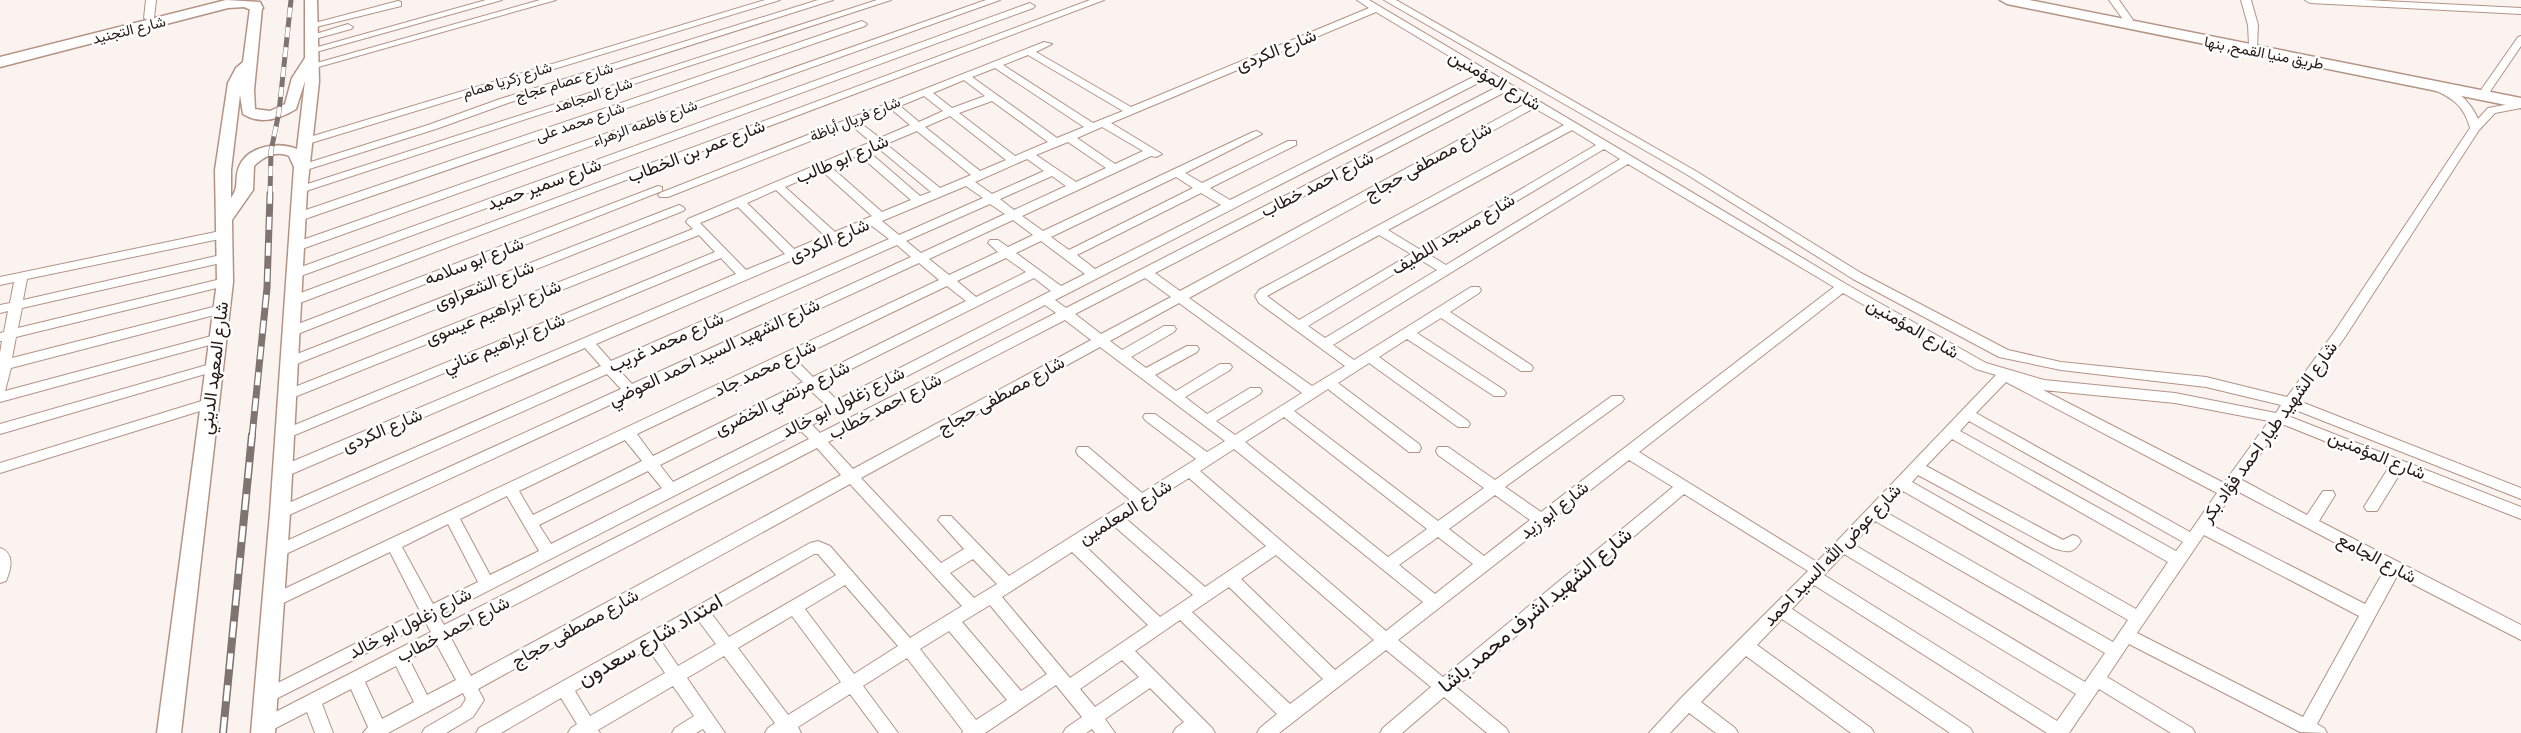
<svg xmlns="http://www.w3.org/2000/svg" width="2521" height="733" font-family="Commissioner,Vazirmatn,sans-serif">
<style>
.lines{fill:none;stroke-linecap:round;stroke-linejoin:round}
.minor-casing{stroke:#b59384;stroke-width:2}
.major-casing{stroke:#b59384;stroke-width:3}
.highway-casing{stroke:#b59384;stroke-width:3}
.minor{fill:#fff;fill-rule:evenodd}
.major{fill:#fff;fill-rule:evenodd}
.highway{fill:#fff;fill-rule:evenodd}
.rail-far2-casing{stroke:#7f746f;stroke-width:5}
.rail-far1-casing{stroke:#7f746f;stroke-width:7}
.rail-casing{stroke:#7f746f;stroke-width:8}
.rail-far2{stroke:#fff;stroke-width:4;stroke-dasharray:10;stroke-linecap:butt}
.rail-far1{stroke:#fff;stroke-width:4.5;stroke-dasharray:13;stroke-linecap:butt}
.rail{stroke:#fff;stroke-width:5;stroke-dasharray:16;stroke-linecap:butt}
.labels{text-anchor:middle;stroke-width:5;stroke-linejoin:round;paint-order:stroke}
.far-street-label{font-size:15px;fill:#261913;stroke:#fff}
.street-label{font-size:18px;fill:#261913;stroke:#fff}
.near-street-label{font-size:21px;fill:#261913;stroke:#fff}
</style>
<rect width="100%" height="100%" fill="#faf3ef"/>
<g class="lines">
<g class="minor-casing">
<g id="minor">
<path d="M146 0H156L154 18 149 21 144 18Z"/>
<path d="M486 0H502L316 52H308L307 50Z"/>
<path d="M540 0H556L315 68 311 69 306 66Z"/>
<path d="M765 0H780L311 143H303L302 141 303 139Z"/>
<path d="M818 0H833L508 103 436 129 306 170H298L296 168 298 166 428 125 500 99Z"/>
<path d="M877 0H891L303 192H295L293 190 295 188Z"/>
<path d="M986 0H1000L299 250 295 251 289 247 291 244Z"/>
<path d="M1090 0H1104L297 304H287L286 301 287 298Z"/>
<path d="M1357 0H1369L1846 284 1986 363 2044 380 2175 393 2276 413 2281 405 2206 387 2061 370 1999 357 1853 279 1686 174 1384 0H1396L1694 170 1861 273 2008 350 2061 362 2206 377 2287 397 2335 331 2470 128C2464 106 2453 98 2432 89V85C2452 82 2471 102 2478 119L2488 108 2521 102V108L2495 113 2479 130 2345 337 2299 401 2521 488V499L2293 409 2288 416 2521 507V519L2401 472 2377 511H2367L2364 507 2389 467 2282 424 2242 480 2307 515 2323 491H2333L2335 495 2319 521 2521 625V640L2397 576 2317 724 2324 728 2327 733 2300 732 2129 644 2107 677 2192 728 2195 733H2171L2099 689 2069 733H2047L1814 585 1792 609 1970 728 1973 733H1950L1782 619 1757 645 1871 728 1874 733H1851L1746 656 1701 702 1735 728 1738 733H1716L1689 713 1670 733H1649L1682 697 1808 571 1684 494 1456 687 1506 728 1509 733H1487L1444 697 1402 733H1380L1383 728 1431 687 1386 650 1279 733H1257L1260 728 1277 714 1180 620 1135 651 1212 728 1215 733H1173L1176 728 1184 722 1150 688 1105 719 1115 733H1095L1092 729 1086 733H1063L1066 728 1082 717 1056 685 985 733H962L963 731 907 658 863 686 898 733H879L850 694 798 727 801 733H765L768 728 775 723 724 656 687 678 725 733H706L703 729 696 733H672L675 728 694 716 673 686 598 730 600 733H568L571 728 577 724 561 698 501 733H476L479 728 810 543 818 541 830 546 910 638 962 606 850 484 478 689 484 700 473 717 446 733H422L425 728 461 707 466 699 463 693 388 733H363L368 727 351 689 322 704 333 733H315L307 712 270 731 265 733 258 731 255 726 258 721 431 632 426 623 266 704 260 702 257 697 260 692 420 611 390 552 279 605 273 607 267 605 265 601 267 597 939 280 919 263 277 558 271 556 269 552 271 548 621 389 607 374 280 519 275 517 272 513 275 509 601 366 585 348 287 476H277L275 472 277 468 736 274 721 258 290 437 285 439 278 434 280 431 715 252 699 235 292 398H282L280 395 282 392 693 229 686 222 688 219 871 142 851 125 668 197H660L658 195 660 193 1044 42 1052 44 1036 52 1131 107 1369 8ZM1376 12 1479 74 1230 200 1210 188 1296 145V141H1288L1202 183 1185 173 1262 134 1257 131 1253 132 1043 231 1022 216 1151 156 1156 157 1162 154 1111 123ZM1028 55 1123 111 1093 123 1003 65ZM995 68 1084 127 1057 138 972 77ZM1486 79 1499 86 1066 308 1055 300ZM964 80 985 96 952 108 933 93ZM1507 91 1527 103 1180 291 1155 273ZM924 96 943 111 919 122 900 106ZM992 101 1048 142 1015 156 959 113ZM1534 108 1564 125 1259 290 1255 296 1259 303 1345 366 1312 386 1189 298ZM891 109 910 125 880 138 859 122ZM950 116 1006 160 980 171 925 127ZM1102 127 1143 151 1115 164 1077 138ZM1572 130 1596 145 1419 249 1388 230ZM917 131 971 175 940 188 886 144ZM1068 142 1106 168 1076 182 1036 155ZM877 147 931 192 920 196 868 151ZM1604 149 1620 159 1446 265 1428 254ZM859 155 911 200 882 212 831 167ZM1027 159 1044 171 992 194 975 182ZM1628 164 1834 287 1541 512 1505 487 1622 402 1624 399 1622 396H1612L1495 480 1448 447H1438L1436 451 1438 455 1484 488 1438 521 1294 411 1328 389 1409 452H1419L1421 448 1419 444 1338 383 1369 363 1458 427H1468L1470 424 1468 421 1379 357 1407 339 1494 396H1504L1506 393 1504 390 1417 333 1441 318 1521 371H1531L1533 368 1531 365 1450 312 1479 293 1481 290 1479 287H1471L1354 360 1333 345ZM822 171 872 216 835 232 785 187ZM1052 176 1066 186 1014 210 1000 199ZM1176 177 1193 188 1069 250 1051 237ZM966 186 983 198 899 235 882 221ZM776 190 825 236 794 249 747 203ZM1201 193 1221 205 1095 269 1077 255ZM990 204 1005 214 921 253 906 241ZM738 207 785 254 746 270 700 223ZM1013 220 1033 235 1008 247 998 240H990L988 243 998 252 949 275 929 259ZM872 226 889 239 611 361 596 344ZM1379 235 1411 254 1299 320 1267 296ZM1041 241 1085 274 1061 286 1016 253ZM897 245 911 257 632 384 618 369ZM1006 258 1026 272 976 297 957 281ZM1419 259 1437 270 1325 338 1308 326ZM1034 278 1051 291 837 400 821 384ZM1145 278 1171 297 1101 334 1075 314ZM947 286 966 301 813 377 795 359ZM1843 293 1976 369 1996 375 1817 562 1639 452ZM1179 303 1302 393 1235 435 1216 421 1260 394 1262 391 1260 388H1250L1207 414 1185 397 1230 370 1232 367 1230 364H1220L1176 391 1155 375 1197 352 1199 349 1197 346H1187L1146 368 1131 357 1174 332 1176 329 1174 326H1164L1122 350 1110 341ZM1045 305 1056 313 820 433 812 425ZM1065 320 1091 340 853 469 828 442ZM1100 347 1225 441 1207 452 1155 414H1145L1143 417 1145 420 1196 459 1142 493 1088 447H1078L1076 451 1078 455 1130 500 1009 576 951 516H941L938 520 964 549 941 563 861 478ZM784 364 803 382 653 456 637 434ZM2006 382 2217 493 2190 532 1976 413ZM810 390 826 405 673 482 660 465ZM2043 390 2175 403 2269 421 2224 483ZM1284 417 1427 529 1388 557 1245 442ZM1969 421 2183 542 2176 551 1960 431ZM801 431 809 439 444 625 439 616ZM1952 439 2168 562 2136 609 1912 482 1918 475 2053 548C2066 552 2073 555 2081 541L2078 537 2073 535 2063 540 1926 466ZM625 440 642 461 533 515 519 491ZM817 448 841 475 471 676 451 638ZM1234 449 1423 602 1386 631 1200 471ZM1629 460 1673 487 1443 677 1398 640ZM648 471 662 488 551 544 539 525ZM1189 478 1266 546 1205 587 1125 518ZM2235 490 2385 569 2365 604 2211 525ZM1903 491 2128 620 2113 642 1884 511ZM1495 495 1530 520 1484 556 1449 529ZM507 496 539 551 490 575 460 519ZM1875 521 2105 653 2085 682 1853 544ZM448 524 478 582 433 604 402 547ZM1114 526 1193 595 1160 617 1084 545ZM2204 535 2359 616 2303 717 2137 633ZM1438 537 1473 564 1435 594 1399 565ZM1072 552 1148 625 1070 678 1002 597ZM814 554H818L836 575 729 637 711 613ZM1844 554 2076 694 2057 721 1824 575ZM1276 555 1374 640 1335 670 1241 579ZM973 559 997 584 974 598 950 573ZM845 585 898 646 854 674 805 609ZM1229 587 1323 679 1290 704 1192 612ZM990 605 1047 674 1021 691 962 622ZM792 616 841 682 788 715 738 648ZM698 620 716 644 678 666 661 641ZM949 631 1007 700 976 720 920 649ZM437 645 456 680 427 695 409 659ZM648 649 665 673 590 716 575 691ZM1122 660 1139 677 1095 707 1080 689ZM396 666 414 702 382 719 365 682Z"/>
<path d="M2109 0H2119L2133 20 2131 22H2125Z"/>
<path d="M2241 0H2251L2258 25 2257 47 2249 45 2248 25Z"/>
<path d="M2305 0H2364L2521 8V14L2310 3Z"/>
<path d="M398 1 401 2V6L312 28 307 25Z"/>
<path d="M1030 3 1035 6 1033 8 298 277H290L288 274 290 271Z"/>
<path d="M862 21 867 24 865 26 302 220 298 221 292 217 294 214Z"/>
<path d="M348 24 353 27 351 29 311 40 306 37Z"/>
<path d="M2521 36V46L2491 90 2490 92H2482L2481 90 2518 37Z"/>
<path d="M658 186 662 187V191L295 335 290 336 283 332 285 329Z"/>
<path d="M679 205 683 207 685 209 683 211 294 365H284L282 362 284 359Z"/>
<path d="M225 230 229 231 231 234 229 237 27 279 23 300 225 254 231 258 225 262 22 308 18 328 225 278 231 282 229 285 16 337 12 358 221 305 227 309 226 312 11 368 5 391 219 334 224 335 226 338 224 341 0 402V353L2 341H0V333L4 332 8 311 0 313V305L10 303 14 282 0 285V277Z"/>
<path d="M214 363 221 367 219 370 0 434V424Z"/>
<path d="M208 399 215 404 213 407 0 473V463Z"/>
<path d="M0 548C15 553 11 569 6 581L0 583Z"/>
</g>
</g>
<g class="major-casing">
<path id="major" d="M305 0H317L319 82 307 190 290 513 275 733H251L270 513 294 167 289 156C276 150 263 157 254 166L253 190 232 220 233 282 181 733H157L217 282 215 170 228 83 236 68 243 62 250 8 252 5H260L262 8 254 90 255 109 270 111 285 104 292 78 305 58ZM305 81 297 149C278 141 247 146 239 167 234 179 240 186 231 198V170L240 95 243 114C260 125 280 119 296 109Z"/>
</g>
<g class="highway-casing">
<g id="highway">
<path d="M226 0 260 2 263 8 256 12 244 7 228 8 0 67V57Z"/>
<path d="M2000 0H2029L2521 98V108L2007 4Z"/>
</g>
</g>
<use href="#minor" class="minor"/>
<use href="#major" class="major"/>
<use href="#highway" class="highway"/>
<g class="rail-far2-casing">
<path id="rail-far2" d="M270 196 271 151 279 112 291 0"/>
</g>
<g class="rail-far1-casing">
<path id="rail-far1" d="M252 437 267 288 270 194"/>
</g>
<g class="rail-casing">
<path id="rail" d="M223 733 252 435"/>
</g>
<use href="#rail-far2" class="rail-far2"/>
<use href="#rail-far1" class="rail-far1"/>
<use href="#rail" class="rail"/>
</g>
<g class="labels">
<g class="far-street-label">
<text transform="translate(129 30) rotate(-14)" y="5">شارع التجنيد</text>
<text transform="translate(2264 53) rotate(11)" y="5">طريق منيا القمح, بنها</text>
<text transform="translate(507 80) rotate(-17)" y="5">شارع زكريا همام</text>
<text transform="translate(564 82) rotate(-17)" y="5">شارع عصام عجاج</text>
<text transform="translate(593 95) rotate(-18)" y="5">شارع المجاهد</text>
<text transform="translate(855 119) rotate(-22)" y="5">شارع فريال أباظة</text>
<text transform="translate(580 122) rotate(-19)" y="5">شارع محمد على</text>
<text transform="translate(645 123) rotate(-20)" y="5">شارع فاطمه الزهراء</text>
</g>
<g class="street-label">
<text transform="translate(1276 50) rotate(-22)" y="6">شارع الكردى</text>
<text transform="translate(1495 80) rotate(30)" y="6">شارع المؤمنين</text>
<text transform="translate(696 151) rotate(-21)" y="6">شارع عمر بن الخطاب</text>
<text transform="translate(842 159) rotate(-23)" y="6">شارع ابو طالب</text>
<text transform="translate(1428 161) rotate(-29)" y="6">شارع مصطفى حجاج</text>
<text transform="translate(544 184) rotate(-20)" y="6">شارع سمير حميد</text>
<text transform="translate(1317 184) rotate(-27)" y="6">شارع احمد خطاب</text>
<text transform="translate(1453 234) rotate(-31)" y="6">شارع مسجد اللطيف</text>
<text transform="translate(829 240) rotate(-23)" y="6">شارع الكردى</text>
<text transform="translate(474 261) rotate(-21)" y="6">شارع ابو سلامه</text>
<text transform="translate(484 285) rotate(-21)" y="6">شارع الشعراوى</text>
<text transform="translate(493 312) rotate(-22)" y="6">شارع ابراهيم عيسوى</text>
<text transform="translate(1913 328) rotate(30)" y="6">شارع المؤمنين</text>
<text transform="translate(666 342) rotate(-24)" y="6">شارع محمد غريب</text>
<text transform="translate(504 343) rotate(-22)" y="6">شارع ابراهيم عناني</text>
<text transform="translate(714 352) rotate(-25)" y="6">شارع الشهيد السيد احمد العوضي</text>
<text transform="translate(214 368) rotate(-83)" y="6">شارع المعهد الديني</text>
<text transform="translate(765 368) rotate(-25)" y="6">شارع محمد جاد</text>
<text transform="translate(1001 395) rotate(-29)" y="6">شارع مصطفى حجاج</text>
<text transform="translate(782 398) rotate(-26)" y="6">شارع مرتضي الخضرى</text>
<text transform="translate(843 402) rotate(-27)" y="6">شارع زغلول ابو خالد</text>
<text transform="translate(885 406) rotate(-27)" y="6">شارع احمد خطاب</text>
<text transform="translate(382 430) rotate(-23)" y="6">شارع الكردى</text>
<text transform="translate(2269 432) rotate(-54)" y="6">شارع الشهيد طيار احمد فؤاد بكر</text>
<text transform="translate(2377 455) rotate(22)" y="6">شارع المؤمنين</text>
<text transform="translate(1554 510) rotate(-38)" y="6">شارع ابو زيد</text>
<text transform="translate(1125 512) rotate(-32)" y="6">شارع المعلمين</text>
<text transform="translate(1832 555) rotate(-46)" y="6">شارع عوض الله السيد احمد</text>
<text transform="translate(2377 558) rotate(28)" y="6">شارع الجامع</text>
<text transform="translate(410 623) rotate(-27)" y="6">شارع زغلول ابو خالد</text>
<text transform="translate(575 628) rotate(-29)" y="6">شارع مصطفى حجاج</text>
<text transform="translate(453 629) rotate(-27)" y="6">شارع احمد خطاب</text>
</g>
<g class="near-street-label">
<text transform="translate(1535 610) rotate(-40)" y="7">شارع الشهيد اشرف محمد باشا</text>
<text transform="translate(650 640) rotate(-30)" y="7">امتداد شارع سعدون</text>
</g>
</g>
</svg>
